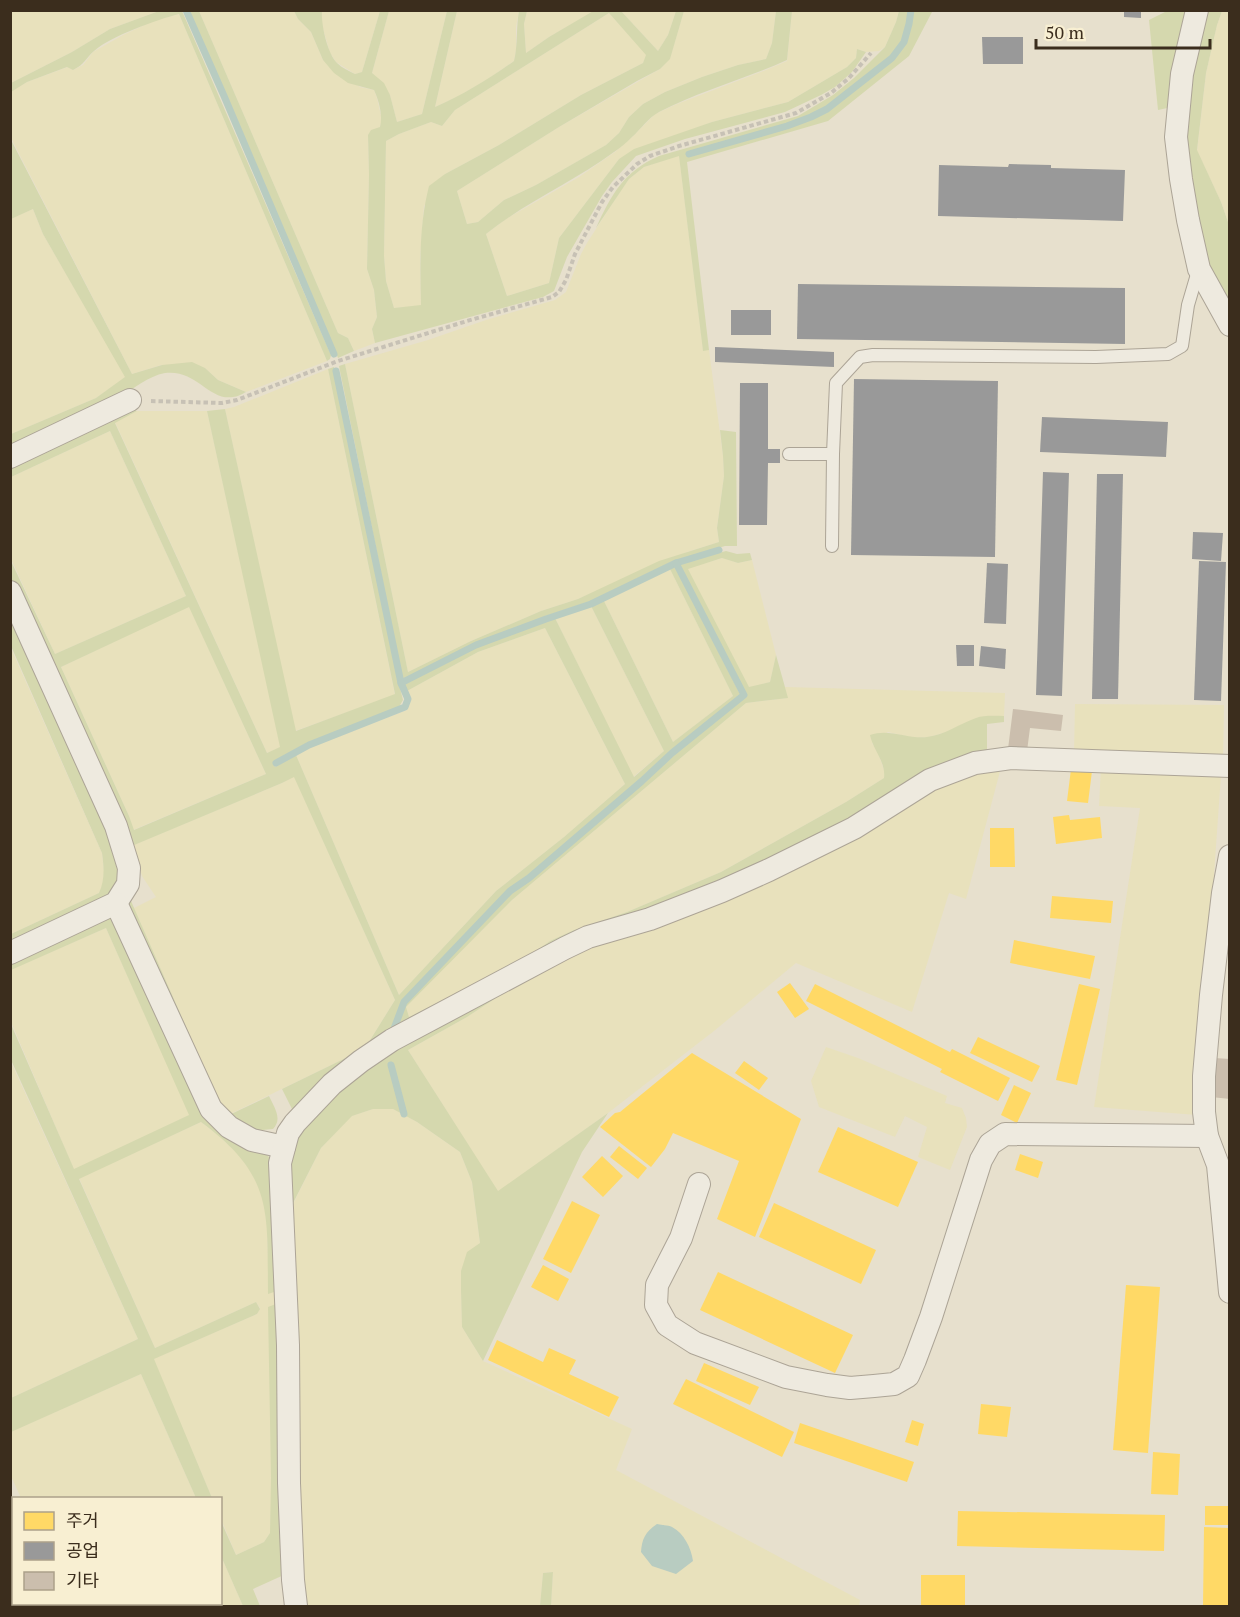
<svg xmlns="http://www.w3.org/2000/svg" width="1240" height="1617" font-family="'PT Serif','Noto Sans KR',serif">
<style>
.farmland{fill:#e8e1bc}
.green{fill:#d5d8ae;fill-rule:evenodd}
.water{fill:#b8ccc1}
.homes{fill:#ffd966}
.industry{fill:#999}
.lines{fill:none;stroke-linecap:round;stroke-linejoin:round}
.stream{stroke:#b8ccc1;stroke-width:7}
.building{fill:#cbbead}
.lane-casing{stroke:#aca496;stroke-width:14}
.street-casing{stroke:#aca496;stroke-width:24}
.path{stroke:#c7c1b5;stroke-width:4;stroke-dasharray:4.5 3;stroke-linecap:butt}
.lane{stroke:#eeeadf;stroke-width:12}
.street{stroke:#eeeadf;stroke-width:22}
</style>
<rect width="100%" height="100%" fill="#e7e0cd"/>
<g class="farmland">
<path d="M11 11H159L110 29 72 52 11 83Z"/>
<path d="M199 11H294L298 19 311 32 323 60 360 87 374 90 377 98 382 120 380 127 368 135 369 175 367 269 374 290 377 317 372 329 375 343 354 351 348 338 338 333Z"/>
<path d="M322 11H380L362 72 355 74 336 62 330 53 321 22Z"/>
<path d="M389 11H447L422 114 397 122 390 95 372 73Z"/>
<path d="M457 11H519L516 27V50L514 61 488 79 457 97 435 107Z"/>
<path d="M527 11H595L549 37 526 53 524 24Z"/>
<path d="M621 11H676L668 35 658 51Z"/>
<path d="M684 11H776L772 43 766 59 738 65 702 77 665 92 643 104 629 117 619 133 606 145 536 185 504 200 478 222 467 224 457 191 559 127 660 69 670 58Z"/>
<path d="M792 11H899L896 22 885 47 879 51 866 52 857 49 856 58 847 67 788 102 712 122 619 159 559 238 549 283 507 296 486 234 506 219 579 177 615 152 632 137 655 114 677 104 766 70 787 61Z"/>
<path d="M1222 11H1229V225L1221 202 1197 151 1206 73 1217 25Z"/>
<path d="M609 13 647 55 643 63 581 95 499 145 445 174 424 206 420 258 421 306 394 308 386 281 384 256 386 141 399 134 431 122 442 126 455 110Z"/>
<path d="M179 14 327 361 246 392 218 380 205 368 161 365 132 374 11 138 10 92 27 82 68 67 73 70 83 65 93 52 123 35 153 21Z"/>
<path d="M679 155 703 350H709L723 456 724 476 717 528 719 542 687 552 578 599 541 611 471 641 408 672 345 364 428 340 486 320 555 300 566 292 581 254 587 243 621 190 629 179 644 167Z"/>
<path d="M33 209 43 234 126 377 96 398 11 434 10 219Z"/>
<path d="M328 369 395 695 295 731 225 409 234 407Z"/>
<path d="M137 411H207L281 747 267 753 115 422Z"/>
<path d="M110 431 186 596 55 654 11 559V477Z"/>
<path d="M723 558 738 563 752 560 776 655 770 682 749 688 687 568Z"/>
<path d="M670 569 733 696 673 742 603 599Z"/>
<path d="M189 606 266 774 133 830 129 816 61 667Z"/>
<path d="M591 606 664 751 633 777 555 618Z"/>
<path d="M545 628 625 784 564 837 496 891 399 995 296 755 306 749 407 710 410 700 407 691 478 652Z"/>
<path d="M10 646 102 853 104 872 103 885 99 893 11 934Z"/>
<path d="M785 687 1005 693 1004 716 977 718 950 731 929 737 914 738 888 732 872 743 878 753 882 764 885 773 884 778 846 802 721 872 627 912 574 930 550 941 526 958 409 1017 406 1007 512 900 746 703 787 698Z"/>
<path d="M1075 704 1224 705 1223 761 1074 755Z"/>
<path d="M1002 764 966 899 949 893 912 1012 796 963 714 1031 608 1113 498 1192 408 1050 467 1017 566 952 933 784Z"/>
<path d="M1101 767 1221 775 1197 1115 1094 1107 1140 808 1099 806Z"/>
<path d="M294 776 395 1000 367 1045 358 1052 228 1115 223 1111 134 908 156 897 142 876 133 845 282 783Z"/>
<path d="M106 928 190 1115 74 1170 11 1022 10 970Z"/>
<path d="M826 1047 858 1058 947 1096 945 1103 962 1108 966 1118 967 1127 950 1170 918 1157 927 1127 905 1116 895 1137 819 1107 811 1081Z"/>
<path d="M10 1060 138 1339 11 1398H10Z"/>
<path d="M373 1109H393L417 1122 460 1152 472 1182 480 1243 461 1271 462 1327 483 1361 632 1429 616 1470 860 1600 859 1606H551L553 1572 543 1573 540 1606H305L297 1513 288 1214 321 1148 351 1116Z"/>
<path d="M201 1122 218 1135 237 1153 251 1171 261 1192 265 1207 267 1223 269 1293 280 1290 270 1533 264 1542 236 1555 221 1519 220 1498H212L153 1359 257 1314 260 1308 256 1302 155 1348 79 1178Z"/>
<path d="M141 1374 196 1498H21L11 1476 10 1432Z"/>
<path d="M221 1556 243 1606H69L68 1604H220Z"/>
</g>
<g class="green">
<path d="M595 10 621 11 658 51 668 35 676 11H684L670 59 660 69 637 81 559 127 457 191 467 224 478 222 504 200 536 185 606 145 619 133 629 117 643 104 665 92 702 77 738 65 766 59 772 43 776 11H792L787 60C745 79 699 91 659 112 648 118 641 129 632 137 627 142 620 148 614 152 573 182 526 202 486 234L507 296 549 283 559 238 619 159 634 149 712 122 788 102 847 67 856 58 857 49 866 52 852 72 835 87 821 95 785 112 685 139 636 156 612 182 602 196 567 257 554 291 543 297 375 343 372 329 377 317 374 290 367 269 369 175 368 135 371 130 380 127C383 115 379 101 374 90L348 83 334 73 323 60 311 32 298 19 294 11H322C321 24 327 53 337 63 342 68 349 71 355 74L362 72 380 11H389L372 73 384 83 390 95 397 122 422 114 447 11H457L435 107C463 95 489 79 514 61 518 45 516 27 519 11H527L524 24 526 53 549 37ZM609 13 646 55 643 63 581 95 499 145 445 174 429 186C419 225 420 265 421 305L394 308 386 281 384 256 386 141 399 134 431 122 442 126 455 110Z"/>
<path d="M159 11H182L331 355 330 359 327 361 179 14C156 20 111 36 94 51 85 59 85 64 73 70L67 67 27 82 11 92V83L72 52 110 29Z"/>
<path d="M188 11H199L338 333 348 338 354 351 338 358 226 95Z"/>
<path d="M899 11H909L908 24 902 41 891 57 826 107 810 116 786 124 689 152 690 155 787 128 811 119 828 110 893 59 906 43 914 11 932 12 909 56 828 121 687 162 709 350 703 351 679 156 644 167 629 179 596 228C611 195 624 171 659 156L798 116 833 95 854 78 885 47 896 22Z"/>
<path d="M1167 11H1188L1172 107 1158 110 1149 20Z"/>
<path d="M1206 11H1222L1217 25 1206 73 1197 150 1221 202 1229 225V305L1201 251 1183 134V104Z"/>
<path d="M10 138 132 374 162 365 192 362 205 368 218 380 246 392C242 394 237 397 233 397 209 401 196 369 165 373 148 376 134 389 120 396 84 415 47 431 11 448V434L96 398 125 377 43 234 33 209 11 219Z"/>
<path d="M345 364 408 672 471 641 541 611 578 599 659 561 719 542 717 528 724 476 723 456 720 430 736 432 737 546H725L673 561 591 601 546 616 475 643 403 681 339 366Z"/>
<path d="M334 367 399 684 403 700 399 707 303 745 273 762 275 767 296 755 399 995 496 891 564 837 625 784 545 628 478 652 407 691 404 684 477 646 555 618 634 777 664 751 591 606 603 599 673 742 733 696 670 569 675 566 741 696C717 715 693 733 669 753 616 799 565 849 508 891L402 1001 389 1037 294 1113 282 1089 358 1052 367 1045 395 1000 294 777 282 783 127 848 11 582 10 559 55 654 186 596 110 431 11 477V461L129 407 137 411 115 423 267 753 280 747 207 411 225 409 296 731 395 694 328 369ZM189 607 266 774 134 830 129 816 61 667Z"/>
<path d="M726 551 737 554 750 553 752 560 738 563 722 558 688 569 749 687 770 682 776 655 788 698 746 703 512 900 406 1007 409 1017 526 958 550 941 574 930 627 912 721 872 846 802 884 778C886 762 873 750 870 735 889 728 907 739 927 737 945 735 959 724 976 718 984 715 995 716 1004 716V722L987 724V755L794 851 394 1033 405 1002 510 894 530 880 674 755 746 696 679 564Z"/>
<path d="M10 609 120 859 118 890 11 946V934L99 893C105 880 104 867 102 853L11 646Z"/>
<path d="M131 901 223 1111 229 1115 269 1096C274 1107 283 1119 273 1129L252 1131 219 1113 121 907Z"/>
<path d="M103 915 115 918 205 1111 262 1150 271 1159 280 1290 268 1294C267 1211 274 1176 201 1122L79 1179 155 1348 256 1302 260 1309 257 1314 154 1359 212 1498H196L141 1374 11 1432V1398L138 1339 11 1060 10 1022 74 1169 189 1115 106 928 11 970V958Z"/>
<path d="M566 952 467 1017 408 1050 498 1191 608 1113 582 1152 483 1361 462 1327 461 1290V1271L467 1252 480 1243 472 1182 460 1152 417 1122 393 1109H373L352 1116 321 1148 288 1213 292 1135 394 1042Z"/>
<path d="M281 1302 286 1574 253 1589 260 1606H243L221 1556 220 1519 236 1555 264 1542 270 1533 271 1478 268 1307Z"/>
<path d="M553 1572 551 1606H540L543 1573Z"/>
</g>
<path class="water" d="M657 1524C661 1525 668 1525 672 1527 684 1533 691 1548 693 1561L676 1574 652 1566 641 1552C642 1539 645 1532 657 1524Z"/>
<g class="homes">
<path d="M1071 769 1092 771 1088 803 1067 801Z"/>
<path d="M1069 815 1070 820 1100 817 1102 838 1056 844 1053 817Z"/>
<path d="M990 828H1014L1015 867H990Z"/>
<path d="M1052 896 1113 901 1111 923 1050 918Z"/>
<path d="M1014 940 1095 956 1090 979 1010 963Z"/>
<path d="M790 983 809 1009 795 1018 777 992Z"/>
<path d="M815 984 950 1052 952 1049 1010 1078 998 1101 940 1072 942 1069 806 1001Z"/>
<path d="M1079 984 1100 989 1077 1085 1056 1080Z"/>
<path d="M978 1037 1040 1066 1032 1082 970 1053Z"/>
<path d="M692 1053 801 1119 755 1237 717 1219 739 1161 673 1133 665 1149 651 1167 600 1127 615 1113 620 1112Z"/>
<path d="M744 1061 768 1078 759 1090 735 1073Z"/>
<path d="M1014 1085 1031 1093 1017 1123 1001 1115Z"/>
<path d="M838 1127 918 1162 898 1207 818 1172Z"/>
<path d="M619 1146 647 1168 638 1179 610 1157Z"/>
<path d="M1020 1154 1043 1162 1038 1178 1015 1170Z"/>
<path d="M602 1156 623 1176 603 1197 582 1177Z"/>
<path d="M572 1201 600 1215 571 1273 543 1259Z"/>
<path d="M774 1203 876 1250 861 1284 759 1237Z"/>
<path d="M543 1265 569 1279 558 1301 531 1287Z"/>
<path d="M718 1272 853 1335 835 1373 700 1310Z"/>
<path d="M1126 1285 1160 1287 1148 1453 1113 1450Z"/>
<path d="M497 1340 543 1362 549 1348 576 1360 569 1374 619 1397 609 1417 488 1360Z"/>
<path d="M704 1363 759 1387 750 1405 696 1381Z"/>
<path d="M686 1379 794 1432 782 1457 673 1404Z"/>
<path d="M981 1404 1011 1407 1007 1437 978 1434Z"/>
<path d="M912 1420 924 1424 918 1446 905 1442Z"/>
<path d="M800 1423 914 1462 907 1482 794 1443Z"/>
<path d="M1153 1452 1180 1454 1178 1495 1151 1494Z"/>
<rect x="1205" y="1506" width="25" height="19"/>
<path d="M958 1511 1165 1515 1164 1551 957 1546Z"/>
<path d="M1204 1527 1230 1528V1606H1203Z"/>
<rect x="921" y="1575" width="44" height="31"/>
</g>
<g class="industry">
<path d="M1124 10H1141V18L1124 17Z"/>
<path d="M982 37H1023V64H983Z"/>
<path d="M1009 164 1051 165V168L1125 170 1123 221 938 216 939 165 1008 167Z"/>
<path d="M798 284 1125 288V344L797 339Z"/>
<rect x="731" y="310" width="40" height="25"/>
<path d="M715 347 834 352V367L715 362Z"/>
<path d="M854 379 998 381 995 557 851 555Z"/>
<path d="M740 383H768V449H780V463H768L767 525H739Z"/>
<path d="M1042 417 1168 422 1166 457 1040 452Z"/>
<path d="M1043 472 1069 473 1062 696 1036 695Z"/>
<path d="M1097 474H1123L1118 699H1092Z"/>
<path d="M1193 532 1223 533 1221 561 1192 559Z"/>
<path d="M1199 561 1226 562 1221 701 1194 700Z"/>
<path d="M987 563 1008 564 1006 624 984 623Z"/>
<path d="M956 645H974V666H957Z"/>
<path d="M981 646 1006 649 1005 669 979 666Z"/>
</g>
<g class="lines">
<g class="stream">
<path d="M186 10 224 96 334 354"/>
<path d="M689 154 787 126 811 117 827 109 892 58 904 42 909 24 911 10"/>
<path d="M336 371 401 683 476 645 546 619 591 604 676 563 719 550"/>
<path d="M276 763 309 745 405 707 408 699 401 683"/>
<path d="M392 1034 404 1002 510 891 529 878 642 781 672 753 744 695 676 563"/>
<path d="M391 1065 404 1114"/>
</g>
</g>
<g class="building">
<path d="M1013 709 1063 715 1061 731 1030 728 1027 751 1008 749Z"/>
<path d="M1214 1058 1230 1059V1099L1211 1097Z"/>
</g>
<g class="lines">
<g class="lane-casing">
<g id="lane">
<path d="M789 454H833"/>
<path d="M832 546 833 454 836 383 860 357 873 355 1096 357 1168 354 1182 346 1188 305 1198 271"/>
</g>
</g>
<g class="street-casing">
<g id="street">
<path d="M1197 10 1182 74 1176 137 1181 179 1188 220 1199 269 1230 325"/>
<path d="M10 457 130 400"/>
<path d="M10 592 116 826 129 868 128 884 116 903 10 953"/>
<path d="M1230 856 1223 893 1211 995 1204 1076V1112L1207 1136 1218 1165 1230 1292"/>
<path d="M116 903 211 1109 229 1127 252 1140 284 1147"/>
<path d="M699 1184 681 1238 657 1285 656 1305 667 1325 695 1343 786 1377 827 1385 850 1388 874 1386 894 1384 908 1376 915 1360 931 1317 981 1160 990 1144 1005 1134 1207 1136"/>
<path d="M296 1606 293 1580 289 1483 288 1345 280 1163 288 1133 295 1123 332 1084 361 1061 392 1040 565 948 588 937 650 919 722 891 769 870 854 828 930 780 975 763 1011 758 1230 766"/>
</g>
</g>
<path class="path" d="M151 401 222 403 237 400 338 361 467 321 552 297 559 292 566 280 575 254 602 202 613 187 637 164 650 156 679 146 796 113 831 93 849 78 871 53"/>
<use href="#lane" class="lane"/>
<use href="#street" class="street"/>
</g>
<rect width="1240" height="1617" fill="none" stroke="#3b2d1d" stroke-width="24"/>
<rect x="12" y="1497" width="210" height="108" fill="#f8efd2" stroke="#aca18a" stroke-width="1.5"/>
<rect x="24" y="1512" width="30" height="18" fill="#ffd966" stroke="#aca18a" stroke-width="1.5"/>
<text x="66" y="1527" font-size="18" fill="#3b2d1d">주거</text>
<rect x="24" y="1542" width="30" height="18" fill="#999999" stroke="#aca18a" stroke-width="1.5"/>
<text x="66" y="1557" font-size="18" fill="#3b2d1d">공업</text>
<rect x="24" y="1572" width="30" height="18" fill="#cbbead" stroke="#aca18a" stroke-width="1.5"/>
<text x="66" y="1587" font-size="18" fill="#3b2d1d">기타</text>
<path d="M1036 39v9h174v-9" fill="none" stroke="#3b2d1d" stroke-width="3"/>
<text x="1045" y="39" font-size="18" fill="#3b2d1d" stroke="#f8efd2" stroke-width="4.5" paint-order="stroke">50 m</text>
</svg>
